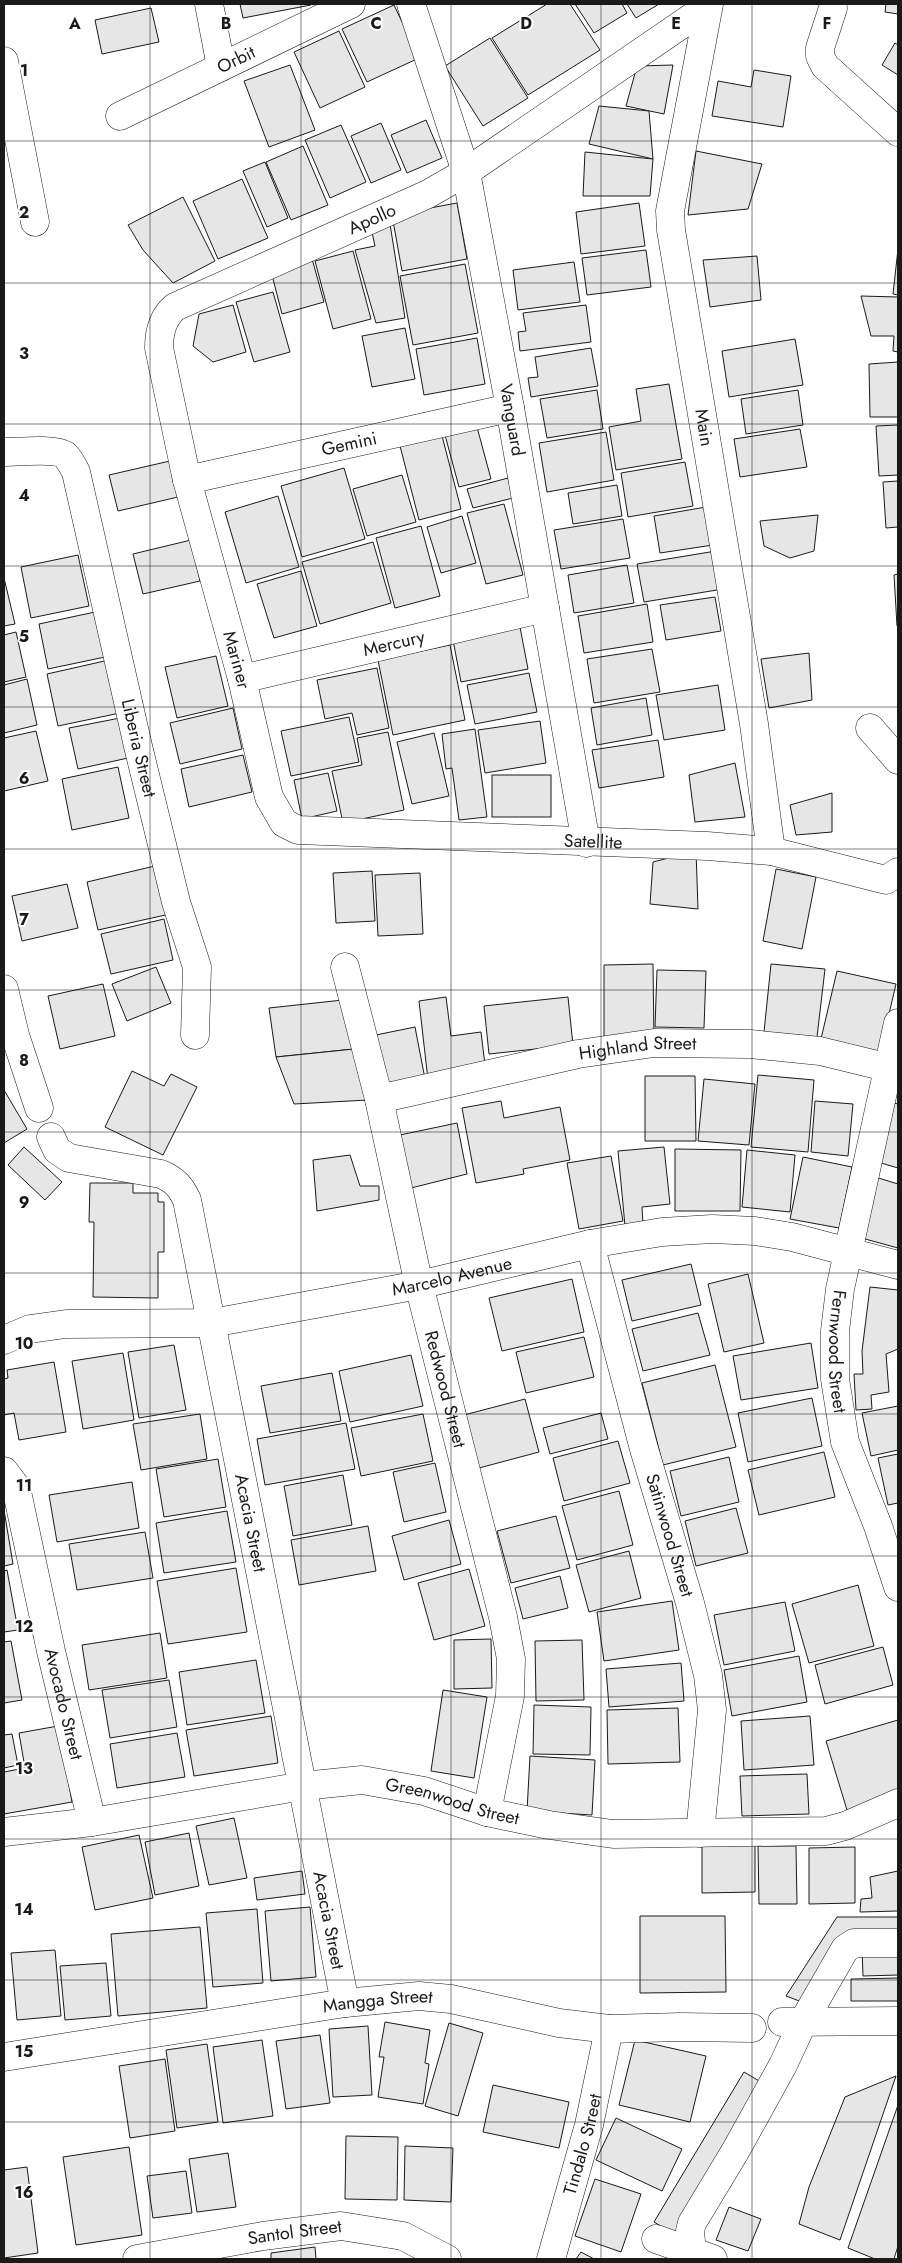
<svg xmlns="http://www.w3.org/2000/svg" width="902" height="2263" font-family="Jost,sans-serif">
<style>
.building{fill:#e6e6e6;stroke:#1a1a1a}
.lines{fill:none;stroke-linecap:round;stroke-linejoin:round}
.minor-casing{stroke:#1a1a1a;stroke-width:29}
.minor{stroke:#fff;stroke-width:28}
.grid{fill:none;stroke:#1a1a1a;stroke-width:1;stroke-opacity:0.55}
.labels{text-anchor:middle;stroke-width:4;stroke-linejoin:round;paint-order:stroke}
.street-label{font-size:18px;fill:#1a1a1a;stroke:#fff}
.grid-label{font-size:16px;text-anchor:middle;font-weight:bold;fill:#1a1a1a;stroke:#fff;stroke-width:4;stroke-linejoin:round;paint-order:stroke}
</style>
<rect width="100%" height="100%" fill="#fff"/>
<g class="building">
<path d="M240 4H310L311 5 243 18Z"/>
<path d="M547 4H570L600 50 528 95 492 38Z"/>
<path d="M575 4H622L627 13 594 33Z"/>
<path d="M627 4H659L636 18Z"/>
<path d="M886 4H898V14L885 12Z"/>
<path d="M394 5 419 58 367 82 342 29Z"/>
<path d="M151 8 159 42 102 54 95 20Z"/>
<path d="M339 31 365 87 320 108 294 52Z"/>
<path d="M490 38 528 98 483 126 445 66Z"/>
<path d="M895 43 898 45V75L882 65Z"/>
<path d="M290 65 315 130 269 147 244 81Z"/>
<path d="M673 65 664 114 626 106 637 66Z"/>
<path d="M754 70 791 76 783 127 712 116 718 81 751 87Z"/>
<path d="M599 106 649 111 653 159 589 144Z"/>
<path d="M426 120 442 158 407 173 391 135Z"/>
<path d="M381 123 401 170 371 183 351 136Z"/>
<path d="M341 125 366 182 330 198 305 140Z"/>
<path d="M303 146 328 205 291 220 266 162Z"/>
<path d="M696 151 762 164 748 209 688 215Z"/>
<path d="M585 152 653 159 650 196H583Z"/>
<path d="M265 162 288 218 267 227 243 171Z"/>
<path d="M242 179 268 238 218 259 193 201Z"/>
<path d="M183 197 215 261 173 283 143 250 128 225Z"/>
<path d="M457 203 467 259 402 271 392 215Z"/>
<path d="M639 203 645 246 581 254 576 212Z"/>
<path d="M390 224 405 318 376 323 355 250 375 246 371 228Z"/>
<path d="M898 249V295L893 294Z"/>
<path d="M646 250 651 287 587 295 582 258Z"/>
<path d="M353 251 371 319 333 329 315 261Z"/>
<path d="M311 255 324 302 282 314 273 279 286 262Z"/>
<path d="M757 256 761 300 710 307 703 260Z"/>
<path d="M574 262 580 302 518 310 513 270Z"/>
<path d="M465 264 478 333 413 345 400 276Z"/>
<path d="M273 292 290 352 254 362 236 302Z"/>
<path d="M861 296 898 297V352L893 351 894 336H871Z"/>
<path d="M233 305 246 352 213 362 193 346 199 314Z"/>
<path d="M586 305 591 342 520 351 518 332 526 331 523 313Z"/>
<path d="M405 328 415 379 372 387 362 336Z"/>
<path d="M477 338 485 384 424 395 416 349Z"/>
<path d="M795 339 803 385 729 397 722 351Z"/>
<path d="M591 348 598 386 531 397 528 378 538 377 535 357Z"/>
<path d="M898 362V417H870L869 364Z"/>
<path d="M669 384 682 459 616 470 609 427 641 421 636 389Z"/>
<path d="M597 390 603 429 547 438 540 399Z"/>
<path d="M798 390 803 425 746 434 741 399Z"/>
<path d="M898 425V475L879 476 876 426Z"/>
<path d="M477 427 491 479 459 487 445 435Z"/>
<path d="M800 429 807 467 740 477 734 439Z"/>
<path d="M441 432 461 509 419 520 399 442Z"/>
<path d="M606 432 614 480 547 492 539 443Z"/>
<path d="M170 461 178 497 118 511 109 475Z"/>
<path d="M685 462 693 506 628 517 621 473Z"/>
<path d="M344 468 365 539 302 557 281 486Z"/>
<path d="M402 475 416 522 367 536 353 489Z"/>
<path d="M508 478 513 498 473 508 467 489Z"/>
<path d="M898 481V527L886 528 883 482Z"/>
<path d="M617 485 622 516 573 524 568 493Z"/>
<path d="M278 496 299 567 246 583 225 512Z"/>
<path d="M504 504 523 575 486 584 467 513Z"/>
<path d="M706 507 713 545 660 553 654 516Z"/>
<path d="M818 515 814 551 790 558 764 546 760 521Z"/>
<path d="M462 516 476 563 441 573 427 527Z"/>
<path d="M623 519 630 558 561 569 554 530Z"/>
<path d="M421 526 440 596 395 608 376 538Z"/>
<path d="M191 540 200 581 143 594 133 554Z"/>
<path d="M373 542 391 603 320 624 302 562Z"/>
<path d="M716 551 723 589 644 602 637 564Z"/>
<path d="M78 555 89 606 31 618 21 567Z"/>
<path d="M627 565 634 603 574 613 568 575Z"/>
<path d="M301 571 317 626 274 638 257 584Z"/>
<path d="M898 574V626H897L894 575Z"/>
<path d="M4 578 15 624 4 626Z"/>
<path d="M715 597 721 631 666 640 660 605Z"/>
<path d="M647 604 653 642 584 653 578 616Z"/>
<path d="M95 612 105 657 48 669 39 624Z"/>
<path d="M520 627 528 669 461 682 453 640Z"/>
<path d="M16 632 26 677 4 682V635Z"/>
<path d="M450 645 465 720 393 735 378 660Z"/>
<path d="M652 649 660 692 594 703 587 659Z"/>
<path d="M809 653 812 700 769 708 761 659Z"/>
<path d="M216 656 228 706 177 718 165 667Z"/>
<path d="M109 660 120 713 58 726 47 674Z"/>
<path d="M377 668 389 728 357 735 352 713 325 719 317 680Z"/>
<path d="M529 673 537 712 475 724 467 685Z"/>
<path d="M27 679 37 725 4 733V685Z"/>
<path d="M718 685 725 730 664 740 656 695Z"/>
<path d="M646 698 652 735 597 745 591 708Z"/>
<path d="M233 708 242 749 180 764 170 723Z"/>
<path d="M349 717 359 762 291 776 281 731Z"/>
<path d="M120 718 128 758 78 769 69 728Z"/>
<path d="M540 721 546 763 485 773 478 730Z"/>
<path d="M475 729 487 817 459 820 452 768 446 769 442 734Z"/>
<path d="M36 731 48 781 4 791V738Z"/>
<path d="M388 732 404 810 343 823 332 771 362 765 357 738Z"/>
<path d="M434 733 449 796 412 804 397 742Z"/>
<path d="M658 740 664 777 599 788 592 750Z"/>
<path d="M243 755 252 792 189 807 181 769Z"/>
<path d="M735 763 745 817 695 822 689 775Z"/>
<path d="M118 767 129 818 72 830 62 779Z"/>
<path d="M328 773 337 811 302 819 294 780Z"/>
<rect x="492" y="775" width="59" height="42"/>
<path d="M832 793V832L796 835 790 805Z"/>
<path d="M696 851 698 909 650 904 653 862Z"/>
<path d="M159 865 170 914 98 930 87 882Z"/>
<path d="M776 869 816 877 802 949 763 941Z"/>
<path d="M372 871 375 921 336 923 333 873Z"/>
<path d="M420 873 423 934 378 936 375 875Z"/>
<path d="M67 884 78 928 22 941 12 896Z"/>
<path d="M164 919 173 960 111 974 101 934Z"/>
<path d="M653 964 654 1039H604V965Z"/>
<path d="M771 964 825 969 817 1037 764 1032Z"/>
<path d="M156 967 171 1003 127 1021 112 984Z"/>
<path d="M657 970 706 971 704 1028 655 1027Z"/>
<path d="M837 971 896 984 879 1057 820 1043Z"/>
<path d="M103 984 115 1036 60 1049 48 996Z"/>
<path d="M446 997 451 1036 481 1032 486 1073 428 1080 419 1001Z"/>
<path d="M568 997 573 1045 489 1054 484 1006Z"/>
<path d="M343 1000 354 1049 276 1057 269 1008Z"/>
<path d="M415 1027 426 1084 382 1092 371 1036Z"/>
<path d="M354 1049 368 1100 294 1104 276 1057Z"/>
<path d="M132 1071 164 1086 171 1074 197 1087 163 1155 105 1127Z"/>
<path d="M758 1075 814 1080 808 1152 751 1147Z"/>
<path d="M645 1076H695L696 1141H645Z"/>
<path d="M704 1079 755 1084 749 1145 698 1141Z"/>
<path d="M4 1090 27 1129 4 1143Z"/>
<path d="M501 1101 504 1118 560 1107 570 1160 523 1169 524 1174 476 1183 462 1108Z"/>
<path d="M815 1101 853 1104 848 1156 811 1152Z"/>
<path d="M890 1102 898 1104V1168L874 1161Z"/>
<path d="M457 1123 467 1174 407 1189 395 1136Z"/>
<path d="M24 1147 62 1182 45 1200 8 1165Z"/>
<path d="M664 1147 670 1204 642 1207 643 1224 625 1226 618 1151Z"/>
<path d="M675 1149 741 1150 740 1211H675Z"/>
<path d="M747 1150 795 1155 790 1212 742 1207Z"/>
<path d="M350 1155 360 1186H379V1200L317 1211 313 1160Z"/>
<path d="M611 1156 623 1221 579 1229 567 1163Z"/>
<path d="M803 1157 852 1167 839 1228 790 1219Z"/>
<path d="M875 1177 898 1184V1248L858 1237Z"/>
<path d="M90 1183H133V1193H158V1202H164V1252H158V1298L93 1297 94 1222H89Z"/>
<path d="M691 1264 701 1305 632 1321 622 1280Z"/>
<path d="M748 1274 764 1343 724 1352 708 1284Z"/>
<path d="M572 1279 584 1332 502 1351 489 1298Z"/>
<path d="M870 1287 898 1290V1349L886 1354 889 1392 871 1395 872 1409 856 1410 854 1374H863L862 1351Z"/>
<path d="M698 1313 710 1355 643 1371 632 1329Z"/>
<path d="M584 1337 594 1377 526 1393 516 1352Z"/>
<path d="M811 1343 818 1388 741 1400 733 1356Z"/>
<path d="M174 1345 186 1410 139 1418 128 1352Z"/>
<path d="M123 1353 134 1420 83 1429 72 1361Z"/>
<path d="M411 1355 423 1406 350 1422 339 1371Z"/>
<path d="M54 1362 66 1432 19 1440 14 1413 4 1415V1379L8 1378 7 1370Z"/>
<path d="M715 1365 736 1447 663 1465 642 1383Z"/>
<path d="M332 1373 341 1421 270 1433 261 1386Z"/>
<path d="M812 1398 822 1446 748 1462 738 1413Z"/>
<path d="M525 1399 539 1452 479 1468 464 1415Z"/>
<path d="M898 1406V1450L871 1456 862 1413Z"/>
<path d="M601 1413 608 1439 550 1454 543 1428Z"/>
<path d="M200 1414 207 1459 141 1470 133 1424Z"/>
<path d="M423 1414 433 1461 361 1476 351 1428Z"/>
<path d="M346 1423 355 1469 265 1485 257 1439Z"/>
<path d="M618 1441 630 1483 564 1501 553 1458Z"/>
<path d="M824 1452 835 1497 759 1515 748 1470Z"/>
<path d="M898 1454V1503L888 1505 878 1458Z"/>
<path d="M729 1457 739 1502 681 1516 670 1471Z"/>
<path d="M218 1459 226 1507 164 1517 156 1469Z"/>
<path d="M435 1463 446 1512 404 1522 393 1472Z"/>
<path d="M343 1475 352 1525 293 1536 284 1486Z"/>
<path d="M132 1482 139 1528 57 1542 49 1495Z"/>
<path d="M619 1491 633 1545 577 1560 562 1506Z"/>
<path d="M736 1508 748 1553 696 1566 685 1521Z"/>
<path d="M4 1510 13 1564 4 1566Z"/>
<path d="M227 1511 236 1562 164 1573 156 1523Z"/>
<path d="M556 1516 570 1568 511 1583 497 1531Z"/>
<path d="M449 1520 461 1564 404 1580 392 1536Z"/>
<path d="M368 1526 376 1571 299 1585 291 1540Z"/>
<path d="M145 1532 153 1578 77 1590 69 1544Z"/>
<path d="M629 1551 641 1598 589 1612 576 1565Z"/>
<path d="M236 1568 247 1632 168 1644 157 1581Z"/>
<path d="M469 1569 485 1626 434 1640 418 1583Z"/>
<path d="M7 1570 18 1630 4 1632V1571Z"/>
<path d="M560 1576 568 1608 523 1619 515 1588Z"/>
<path d="M858 1585 874 1646 809 1663 792 1604Z"/>
<path d="M672 1601 679 1650 604 1661 597 1612Z"/>
<path d="M785 1602 795 1651 724 1665 714 1615Z"/>
<path d="M160 1633 167 1678 89 1690 82 1645Z"/>
<path d="M491 1639 492 1688 454 1689V1640Z"/>
<path d="M582 1640 584 1700 536 1701 535 1641Z"/>
<path d="M11 1641 22 1700 4 1703V1642Z"/>
<path d="M883 1647 893 1685 825 1704 815 1665Z"/>
<path d="M799 1656 807 1702 732 1716 724 1670Z"/>
<path d="M256 1660 265 1713 187 1725 179 1672Z"/>
<path d="M681 1663 684 1701 609 1707 606 1669Z"/>
<path d="M169 1680 177 1727 110 1738 102 1690Z"/>
<path d="M443 1690 487 1697 474 1778 431 1771Z"/>
<path d="M534 1705 591 1707 590 1755 533 1754Z"/>
<path d="M678 1708 680 1762 608 1764 607 1710Z"/>
<path d="M271 1716 278 1763 194 1776 186 1730Z"/>
<path d="M810 1716 814 1765 744 1770 741 1721Z"/>
<path d="M898 1720V1795L847 1810 826 1741Z"/>
<path d="M58 1726 72 1802 4 1814V1772L25 1768 19 1733Z"/>
<path d="M177 1733 185 1777 117 1788 110 1744Z"/>
<path d="M12 1734 18 1765 4 1768V1735Z"/>
<path d="M530 1756 595 1760 592 1815 527 1811Z"/>
<path d="M807 1774 809 1814 742 1816 740 1776Z"/>
<path d="M234 1818 247 1878 209 1885 196 1826Z"/>
<path d="M189 1833 199 1886 155 1895 145 1842Z"/>
<path d="M139 1835 153 1898 95 1910 82 1847Z"/>
<path d="M702 1845H755V1892L702 1893Z"/>
<path d="M758 1846H796L797 1904H759Z"/>
<path d="M855 1847V1903L809 1904V1848Z"/>
<path d="M302 1871 305 1894 257 1900 254 1878Z"/>
<path d="M898 1871V1911L860 1912 861 1899 872 1898 870 1877Z"/>
<path d="M310 1907 316 1977 271 1981 265 1911Z"/>
<path d="M257 1909 263 1983 213 1987 206 1913Z"/>
<path d="M640 1916H725L726 1992 640 1993Z"/>
<path d="M837 1917H898V1941H848L810 2005 786 1996Z"/>
<path d="M200 1927 207 2008 118 2016 111 1934Z"/>
<path d="M898 1948V1975L863 1976 862 1949Z"/>
<path d="M55 1950 61 2016 17 2020 11 1953Z"/>
<path d="M106 1963 111 2016 65 2020 60 1966Z"/>
<path d="M898 1978V2001H851V1979Z"/>
<path d="M385 2022 430 2030 425 2063 429 2064 423 2104 378 2097 384 2057H379Z"/>
<path d="M449 2023 483 2033 458 2116 425 2106Z"/>
<path d="M368 2026 372 2095 333 2097 329 2029Z"/>
<path d="M320 2035 330 2103 286 2109 276 2041Z"/>
<path d="M262 2040 273 2116 223 2123 213 2047Z"/>
<path d="M635 2040 706 2056 690 2122 619 2105Z"/>
<path d="M207 2044 218 2122 177 2128 166 2050Z"/>
<path d="M165 2059 175 2131 130 2138 119 2066Z"/>
<path d="M744 2072 766 2085 676 2235 654 2222Z"/>
<path d="M896 2076 840 2240 799 2224 809 2187 845 2097Z"/>
<path d="M493 2085 569 2102 559 2148 483 2132Z"/>
<path d="M898 2105V2246L894 2259H875L848 2248Z"/>
<path d="M616 2118 682 2149 662 2191 596 2160Z"/>
<path d="M346 2136 398 2137 397 2200 345 2199Z"/>
<path d="M405 2146 453 2148 451 2202 404 2200Z"/>
<path d="M129 2147 142 2235 76 2245 63 2157Z"/>
<path d="M228 2153 236 2207 197 2212 189 2159Z"/>
<path d="M27 2167 38 2253 4 2258V2170Z"/>
<path d="M186 2171 192 2213 153 2218 147 2176Z"/>
<path d="M595 2179 641 2194 621 2252 575 2236Z"/>
<path d="M729 2207 761 2219 748 2251 716 2240Z"/>
<path d="M315 2247 316 2259H271V2253Z"/>
<path d="M581 2252 594 2259H576Z"/>
</g>
<g class="lines">
<g class="minor-casing">
<g id="minor">
<path d="M209 4 221 67"/>
<path id="s1" d="M411 4 466 172 510 408 586 843"/>
<path id="s2" d="M709 4 670 211 671 230 754 724 771 851"/>
<path id="s3" d="M707 7 466 172 428 194 175 307C163 317 159 332 159 348L187 480 242 679 269 797 284 823 298 830 707 846 771 851 886 880 898 872"/>
<path d="M833 8 820 48V56L825 66 898 132"/>
<path d="M4 61 35 222"/>
<path id="s4" d="M120 116 351 4"/>
<path id="s5" d="M4 452C17 452 55 448 65 455 70 460 73 466 76 472L138 746 176 902 197 967 195 1035"/>
<path id="s6" d="M187 480 510 408"/>
<path id="s7" d="M242 679 545 608"/>
<path d="M870 728 898 760"/>
<path id="s8" d="M345 967 379 1099 419 1285 503 1617 511 1659 510 1696 487 1812"/>
<path d="M4 989 15 1035 39 1108"/>
<path id="s9" d="M898 1023 840 1289 835 1331V1379L845 1442 878 1526 898 1587"/>
<path id="s10" d="M379 1099 578 1054 654 1043 750 1044 820 1051 898 1070"/>
<path id="s11" d="M51 1137 57 1150 69 1158 161 1174C175 1180 181 1187 187 1200L345 2003"/>
<path id="s12" d="M590 1244 644 1449 690 1603 708 1675 712 1710 700 1833"/>
<path id="s13" d="M4 1340 30 1329 66 1324 212 1323 419 1285 590 1244 662 1232 712 1229 755 1231 792 1237 898 1265"/>
<path id="s14" d="M4 1471 16 1487 51 1651 92 1822"/>
<path id="s15" d="M4 1832 92 1822 303 1786 362 1780 424 1791 487 1812 549 1825 613 1834 826 1831 845 1826 898 1803"/>
<path d="M782 2022 898 2021"/>
<path id="s16" d="M4 2057 345 2003 419 1996 451 1999 559 2023 609 2029 680 2027 752 2028"/>
<path d="M656 2239 713 2259"/>
<path d="M692 2252 690 2231 692 2223 736 2150 783 2065 803 2022 845 1949 854 1943H898"/>
<path id="s17" d="M137 2259 263 2236 341 2226 403 2236 447 2259"/>
<path id="s18" d="M551 2259 589 2125 609 2029"/>
</g>
</g>
<use href="#minor" class="minor"/>
</g>
<path class="grid" d="M150 4V2259M301 4V2259M451 4V2259M601 4V2259M752 4V2259M4 141H898M4 283H898M4 424H898M4 566H898M4 707H898M4 849H898M4 990H898M4 1132H898M4 1273H898M4 1414H898M4 1556H898M4 1697H898M4 1839H898M4 1980H898M4 2122H898"/>
<g class="labels">
<g class="street-label">
<text dy="6" stroke="none"><textPath href="#s4" startOffset="129">Orbit</textPath></text>
<text transform="translate(372 219) rotate(-24)" y="6">Apollo</text>
<text dy="6" stroke="none"><textPath href="#s1" startOffset="429">Vanguard</textPath></text>
<text dy="6" stroke="none"><textPath href="#s2" startOffset="430">Main</textPath></text>
<text dy="6" stroke="none"><textPath href="#s6" startOffset="166">Gemini</textPath></text>
<text dy="6" stroke="none"><textPath href="#s7" startOffset="156">Mercury</textPath></text>
<text dy="6" stroke="none"><textPath href="#s3" startOffset="980">Mariner</textPath></text>
<text dy="6" stroke="none"><textPath href="#s5" startOffset="365">Liberia Street</textPath></text>
<text dy="6" stroke="none"><textPath href="#s3" startOffset="1462">Satellite</textPath></text>
<text dy="6" stroke="none"><textPath href="#s10" startOffset="264">Highland Street</textPath></text>
<text dy="6" stroke="none"><textPath href="#s13" startOffset="455">Marcelo Avenue</textPath></text>
<text dy="6" stroke="none"><textPath href="#s9" startOffset="335">Fernwood Street</textPath></text>
<text dy="6" stroke="none"><textPath href="#s8" startOffset="434">Redwood Street</textPath></text>
<text dy="6" stroke="none"><textPath href="#s11" startOffset="489">Acacia Street</textPath></text>
<text dy="6" stroke="none"><textPath href="#s12" startOffset="302">Satinwood Street</textPath></text>
<text dy="6" stroke="none"><textPath href="#s14" startOffset="242">Avocado Street</textPath></text>
<text dy="6" stroke="none"><textPath href="#s15" startOffset="455">Greenwood Street</textPath></text>
<text dy="6" stroke="none"><textPath href="#s11" startOffset="894">Acacia Street</textPath></text>
<text dy="6" stroke="none"><textPath href="#s16" startOffset="378">Mangga Street</textPath></text>
<text dy="6" stroke="none"><textPath href="#s18" startOffset="119">Tindalo Street</textPath></text>
<text dy="6" stroke="none"><textPath href="#s17" startOffset="160">Santol Street</textPath></text>
</g>
</g>
<g class="grid-label">
<text x="75" y="29">A</text>
<text x="226" y="29">B</text>
<text x="376" y="29">C</text>
<text x="526" y="29">D</text>
<text x="676" y="29">E</text>
<text x="827" y="29">F</text>
<text x="24" y="76">1</text>
<text x="24" y="218">2</text>
<text x="24" y="359">3</text>
<text x="24" y="501">4</text>
<text x="24" y="642">5</text>
<text x="24" y="784">6</text>
<text x="24" y="925">7</text>
<text x="24" y="1066">8</text>
<text x="24" y="1208">9</text>
<text x="24" y="1349">10</text>
<text x="24" y="1491">11</text>
<text x="24" y="1632">12</text>
<text x="24" y="1774">13</text>
<text x="24" y="1915">14</text>
<text x="24" y="2057">15</text>
<text x="24" y="2198">16</text>
</g>
<rect width="902" height="2263" fill="none" stroke="#1a1a1a" stroke-width="10"/>
</svg>
